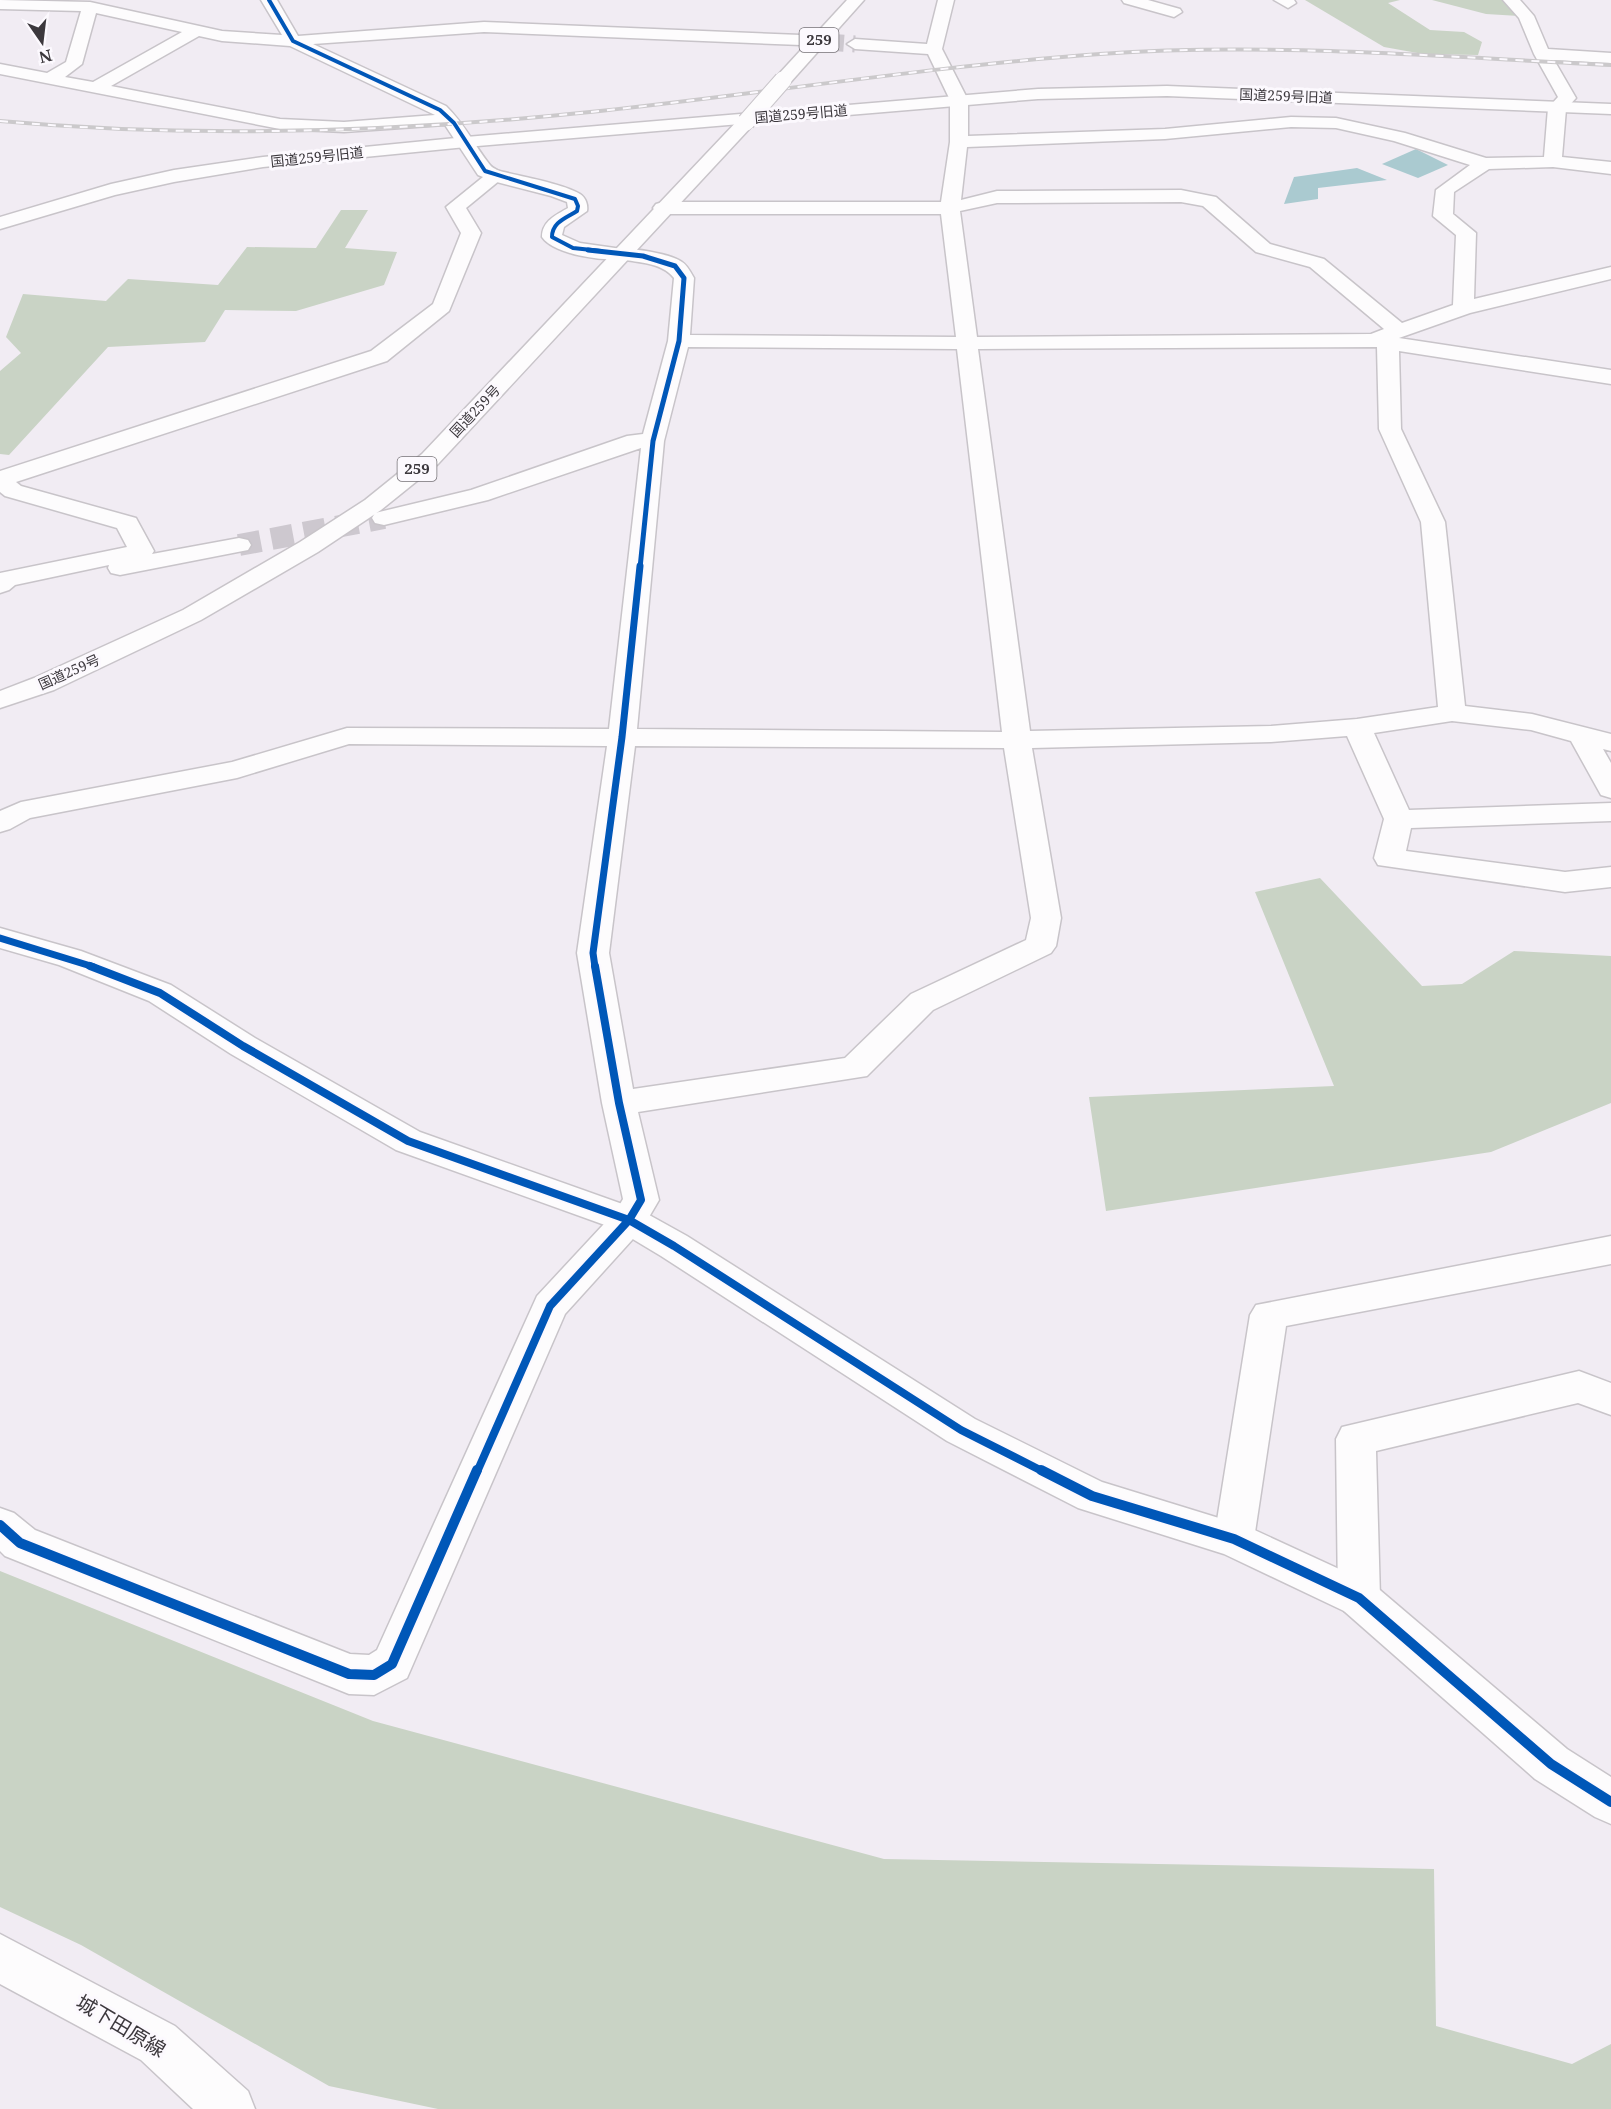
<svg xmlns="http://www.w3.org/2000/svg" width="1611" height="2109" font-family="'Noto Serif','Noto Sans JP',serif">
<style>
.forest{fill:#c9d3c5}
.water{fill:#aacad0}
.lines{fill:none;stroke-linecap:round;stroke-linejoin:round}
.minor-tunnel-far1{stroke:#cdc8cf;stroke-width:17;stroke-dasharray:17 9;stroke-linecap:butt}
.minor-tunnel{stroke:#cdc8cf;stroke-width:22;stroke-dasharray:22 11;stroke-linecap:butt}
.minor-casing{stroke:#c8c4c9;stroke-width:3}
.tertiary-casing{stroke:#c8c4c9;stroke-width:3}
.secondary-casing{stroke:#c8c4c9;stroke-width:3}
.trunk-casing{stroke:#c8c4c9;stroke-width:3}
.minor{fill:#fdfcfd;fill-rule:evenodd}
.tertiary{fill:#fdfcfd;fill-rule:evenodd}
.secondary{fill:#fdfcfd;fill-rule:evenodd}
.trunk{fill:#fdfcfd;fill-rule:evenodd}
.rail-casing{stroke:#cbc9cb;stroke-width:4}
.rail{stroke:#fcf9fe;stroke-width:2;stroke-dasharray:8;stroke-linecap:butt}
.trunk-bridge-casing{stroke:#c8c4c9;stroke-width:19;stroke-linecap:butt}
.trunk-bridge{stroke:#fdfcfd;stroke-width:17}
.cycleway-far4-casing{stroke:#fcf9fe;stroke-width:6}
.cycleway-far3-casing{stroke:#fcf9fe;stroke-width:8}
.cycleway-far2-casing{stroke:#fcf9fe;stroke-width:10}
.cycleway-far1-casing{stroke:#fcf9fe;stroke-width:12}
.cycleway-casing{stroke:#fcf9fe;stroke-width:14}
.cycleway-far4{stroke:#0057b8;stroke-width:4}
.cycleway-far3{stroke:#0057b8;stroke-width:5}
.cycleway-far2{stroke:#0057b8;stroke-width:7}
.cycleway-far1{stroke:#0057b8;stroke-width:8}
.cycleway{stroke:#0057b8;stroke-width:10}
.labels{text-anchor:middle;stroke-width:6;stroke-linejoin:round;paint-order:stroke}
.far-street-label{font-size:14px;fill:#3c383d;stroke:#fcf9fe}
.shield{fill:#fcf9fe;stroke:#767277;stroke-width:1.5}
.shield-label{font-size:15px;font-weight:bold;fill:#3c383d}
.near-street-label{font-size:20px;fill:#3c383d;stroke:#fcf9fe}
</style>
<rect width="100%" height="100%" fill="#f1ecf3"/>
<g class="forest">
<path d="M1305 0H1400L1388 3 1430 30 1464 32 1482 42 1478 55 1423 54 1384 47Z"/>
<path d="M1432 0H1503L1519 16 1486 14Z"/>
<path d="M341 210H368L345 248 397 252 384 285 296 311 225 310 205 342 108 347 9 455 0 454V371L21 353 6 337 23 294 106 301 128 279 218 285 247 247 316 248Z"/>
<path d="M1320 878 1422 986 1462 984 1514 951 1611 956V1103L1491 1152 1106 1211 1089 1097 1334 1086 1255 892Z"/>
<path d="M0 1571 373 1721 884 1859 1434 1869 1436 2026 1572 2064 1611 2044V2109H438L329 2086 81 1945 0 1907Z"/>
</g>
<g class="water">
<path d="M1416 149 1448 165 1418 178 1382 164Z"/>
<path d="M1357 168 1387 180 1318 188V199L1284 204 1294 177Z"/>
</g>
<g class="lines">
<path class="minor-tunnel-far1" d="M801 40 855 44"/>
<path class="minor-tunnel" d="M239 545 384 518"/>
<g class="minor-casing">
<g id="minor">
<path d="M0 0 90 2 222 31 282 35 261 0H277L298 36 484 22 801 35 809 40 801 45 484 32 313 44 446 106C465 124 474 145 490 165 494 170 501 170 505 176L466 208 481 233 449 311 387 361 16 482 21 486 136 518 154 551 152 554 239 538 248 540 251 545 248 550 120 575 111 573 108 568 109 565 15 585 9 590 0 593V573L127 547 117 528 5 496 0 492V471L371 351 433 304 461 233 446 207 483 177 478 175 445 125 344 132 280 129 0 74V64L47 73 66 62 81 11 0 9ZM96 13 182 32 93 82 65 77 82 64ZM199 36 222 41 290 46 435 115 344 122 280 119 111 86Z"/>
<path d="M938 0H954L942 49 968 100V136L1165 129 1291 117 1336 118 1405 133 1486 158 1544 157 1548 108 1558 97 1534 54 1519 18 1503 0H1520L1534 16 1548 49 1611 53V63L1554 60 1576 98 1566 109 1562 157 1611 162V174L1553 167 1489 169 1454 192 1453 214 1476 233 1474 299 1611 267V279L1470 313 1399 338 1611 370V384L1399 351 1401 429 1445 522 1465 706 1532 714 1611 734V751L1603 749 1611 763V798L1601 795 1571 741 1531 730 1452 721 1374 733 1409 810 1611 803V821L1411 828 1406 851 1565 872 1611 867V887L1565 892 1378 865 1374 858 1384 819 1347 736 1271 742 1032 748 1061 918 1056 946 1051 953 933 1010 867 1076 638 1112 659 1200 642 1229 565 1314 407 1678 374 1695 349 1694 5 1556 0 1551V1508L14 1513 35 1530 350 1654 369 1655 377 1650 537 1296 616 1211 623 1199 602 1103 577 953 607 746 349 744 237 778 30 818 10 829 0 832V811L21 802 232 762 347 728 609 729 641 448 488 500 384 525 375 523 372 518 375 513 471 490 627 436 643 434 668 341 674 278C661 261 635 263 615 258L612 254 615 250C628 246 671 254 682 262 687 265 691 273 694 278L690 335 956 337 941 214H663L656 212 653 208 656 204 663 202H941L950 142V100L928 54 855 49 847 44 855 39 927 44ZM1291 127 1336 128 1394 141 1470 165 1436 190 1433 216 1456 235 1453 305 1402 323 1324 259 1270 244 1216 197 1181 190 997 191 961 200 967 147 1165 139ZM1181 202 1203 206 1256 252 1310 267 1384 329 1371 334 977 337 960 211 997 203ZM688 347 957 349 1002 732 637 729 664 441ZM1377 347 1379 429 1421 522 1438 707 1357 719 1271 726 1030 731 978 349ZM635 746 1004 748 1031 918 1026 940 911 994 845 1058 633 1089 609 953Z"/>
<path d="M1122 0H1148L1180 9 1182 12 1174 17 1124 3Z"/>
<path d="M1274 0H1294L1296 3 1288 8Z"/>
<path d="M1611 1236V1264L1286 1326 1254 1539 1248 1551 1234 1557 1220 1551 1214 1539 1250 1315 1256 1305Z"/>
<path d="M1579 1371 1611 1383V1415L1578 1403 1376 1451 1380 1598 1374 1611 1359 1617 1344 1611 1338 1598 1336 1439 1342 1427Z"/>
</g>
</g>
<g class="tertiary-casing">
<g id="tertiary">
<path d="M1167 86 1611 104V114L1167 96 1038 99 466 147 263 167 174 182 115 195 0 229V217L111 184 174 170 263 157 466 137 1038 89Z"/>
<path d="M496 170C518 176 562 183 580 194 586 198 588 205 587 211L564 227 562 235 580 243 629 250 632 254 629 258C609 263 554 255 542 237 542 221 556 215 568 208L567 202 551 196 489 180 487 176 489 172Z"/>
<path d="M0 928 81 951 171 985 255 1038 420 1132 642 1211 687 1236 975 1419 1102 1482 1248 1527 1374 1585 1567 1749 1611 1777V1824L1595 1817 1535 1779 1344 1611 1224 1554 1078 1508 947 1441 661 1256 616 1229 396 1150 231 1054 149 1001 59 965 0 948Z"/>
</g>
</g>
<g class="secondary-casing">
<path id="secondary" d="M0 1934 175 2026 248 2091 255 2109H193L141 2060 0 1984Z"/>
</g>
<g class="trunk-casing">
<g id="trunk">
<path d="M847 0H864L789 84H777L775 80 777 76Z"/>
<path d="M746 117 752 118 755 122 752 126 438 464 381 510 318 552 201 620 54 690 0 708V691L34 678 183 610 300 542 365 500 422 454 740 118Z"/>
</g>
</g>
<use href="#minor" class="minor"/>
<use href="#tertiary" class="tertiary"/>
<use href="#secondary" class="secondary"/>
<use href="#trunk" class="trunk"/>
<g class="rail-casing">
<path id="rail" d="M0 121C199 139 401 132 600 111 767 93 933 66 1100 54 1270 42 1441 57 1611 65"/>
</g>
<use href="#rail" class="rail"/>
<g class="trunk-bridge-casing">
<path id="trunk-bridge" d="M746 122 783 80"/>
</g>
<use href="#trunk-bridge" class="trunk-bridge"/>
<g class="cycleway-far4-casing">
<path id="cycleway-far4" d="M269 0 293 41 440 110 454 123 485 171 575 199 578 206 577 211C566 218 552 222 552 237L573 248 601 251"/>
</g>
<g class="cycleway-far3-casing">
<path id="cycleway-far3" d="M588 250 643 256 675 266 684 278 679 341 653 441 640 568"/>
</g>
<g class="cycleway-far2-casing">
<g id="cycleway-far2">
<path d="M0 938 94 967"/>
<path d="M595 967 593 953 622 737 640 566"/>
</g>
</g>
<g class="cycleway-far1-casing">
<g id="cycleway-far1">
<path d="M90 966 160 993 243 1046 408 1141 629 1220 674 1246 961 1430 1044 1472"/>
<path d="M477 1472 550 1306 629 1220 641 1200 619 1103 595 966"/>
</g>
</g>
<g class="cycleway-casing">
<g id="cycleway">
<path d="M1041 1470 1092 1496 1234 1539 1359 1598 1551 1764 1611 1802"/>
<path d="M0 1525 20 1543 349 1674 374 1675 392 1664 477 1470"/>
</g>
</g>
<use href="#cycleway-far4" class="cycleway-far4"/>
<use href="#cycleway-far3" class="cycleway-far3"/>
<use href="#cycleway-far2" class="cycleway-far2"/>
<use href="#cycleway-far1" class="cycleway-far1"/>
<use href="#cycleway" class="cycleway"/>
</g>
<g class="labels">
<g class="far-street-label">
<text transform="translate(1286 96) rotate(2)" y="5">国道259号旧道</text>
<text transform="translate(801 114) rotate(-5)" y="5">国道259号旧道</text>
<text transform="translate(317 157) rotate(-6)" y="5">国道259号旧道</text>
<text transform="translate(475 411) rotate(-47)" y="5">国道259号</text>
<text transform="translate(69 672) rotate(-24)" y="5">国道259号</text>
</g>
<g class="shield">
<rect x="799.5" y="28" width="39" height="24" rx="4.5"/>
<rect x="397.5" y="457" width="39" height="24" rx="4.5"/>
</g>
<g class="shield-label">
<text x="819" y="45">259</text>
<text x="417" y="474">259</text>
</g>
<g class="near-street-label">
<text transform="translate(121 2026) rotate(31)" y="7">城下田原線</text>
</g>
</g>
<g transform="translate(42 42) rotate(166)" stroke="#fcf9fe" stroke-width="4.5" paint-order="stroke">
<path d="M0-4.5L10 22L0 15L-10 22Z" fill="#3c383d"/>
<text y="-9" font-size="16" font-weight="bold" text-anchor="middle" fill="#3c383d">N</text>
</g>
</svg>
